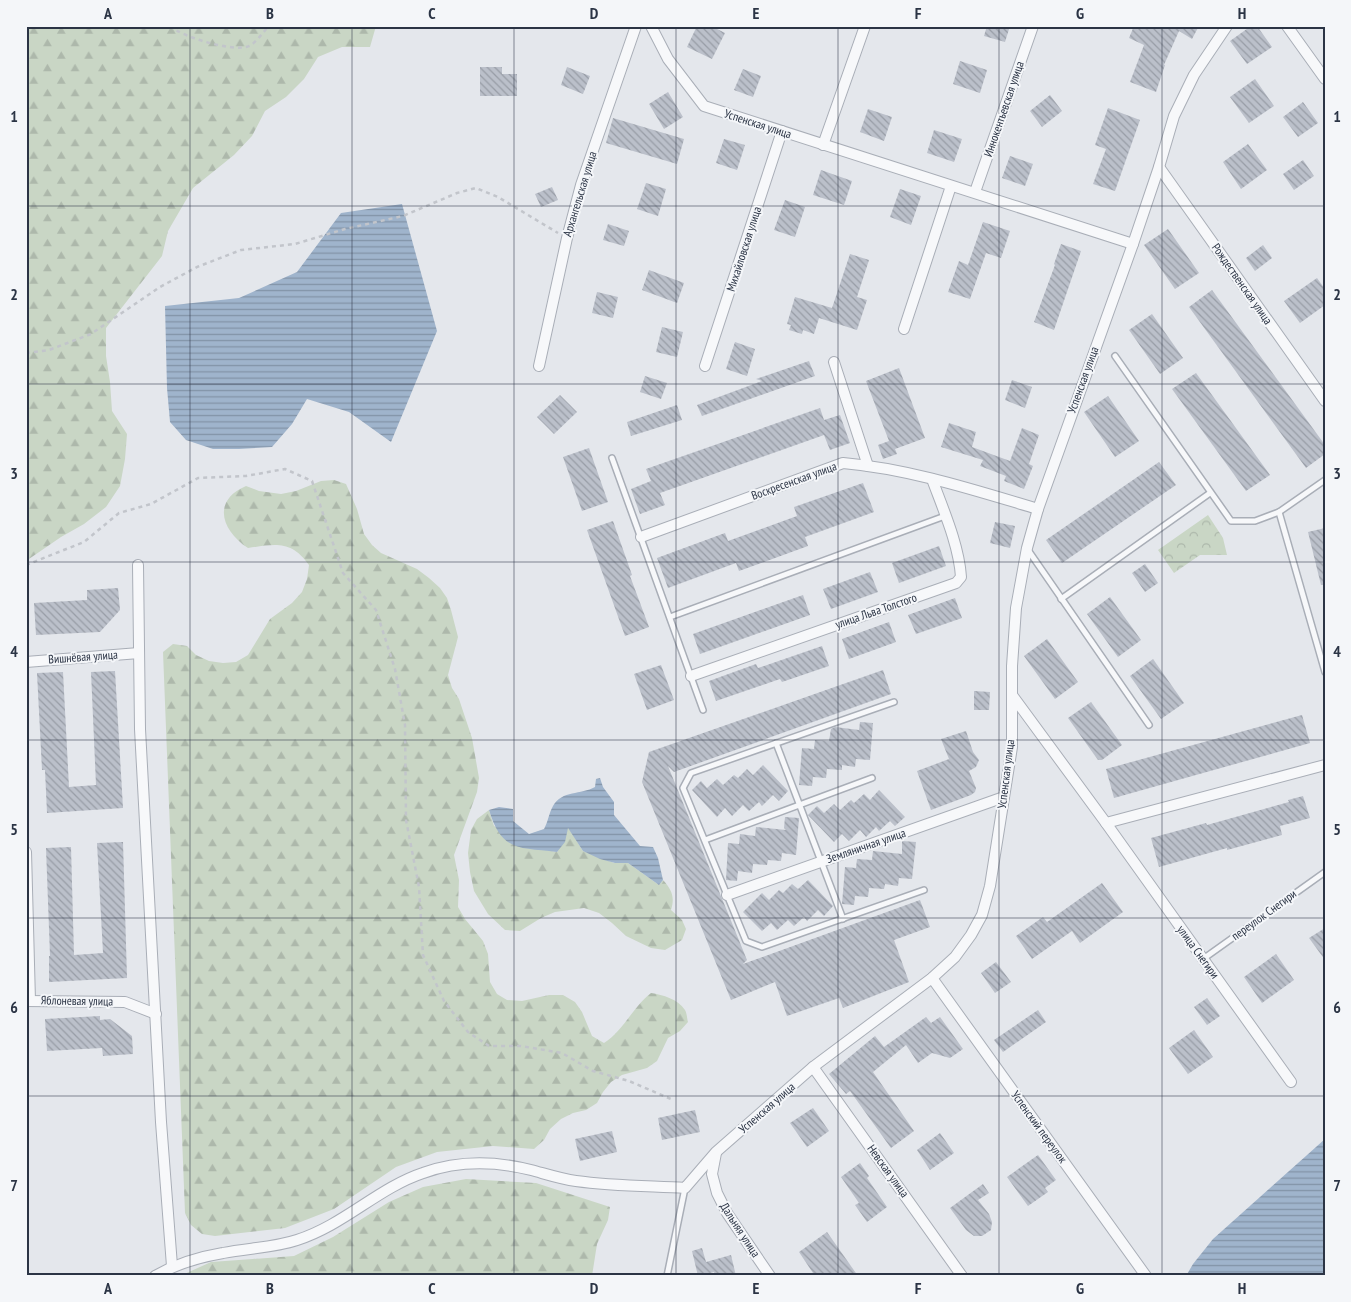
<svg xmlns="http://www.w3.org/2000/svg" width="1351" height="1302" font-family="'PT Sans Narrow',sans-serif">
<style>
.forest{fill:url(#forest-firs)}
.park{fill:url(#park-crowns)}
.water{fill:url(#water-rules)}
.building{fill:url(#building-back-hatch)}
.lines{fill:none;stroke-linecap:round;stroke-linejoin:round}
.lane-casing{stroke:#a9aeb7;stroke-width:8}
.street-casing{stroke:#a9aeb7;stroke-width:12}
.path{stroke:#c2c5cb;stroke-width:2.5;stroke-dasharray:4 4;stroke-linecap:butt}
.lane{stroke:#f7f8fa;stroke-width:5}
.street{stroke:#f7f8fa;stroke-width:10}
.grid{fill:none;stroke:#2b3445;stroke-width:1;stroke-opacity:0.55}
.labels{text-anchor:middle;stroke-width:4;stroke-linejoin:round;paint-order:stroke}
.street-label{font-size:12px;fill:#2b3445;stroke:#f4f6f9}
.neatline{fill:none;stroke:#2b3445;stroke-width:2}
.grid-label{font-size:16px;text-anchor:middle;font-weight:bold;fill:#2b3445}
</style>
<defs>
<pattern id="forest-firs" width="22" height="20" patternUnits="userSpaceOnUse" patternTransform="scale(1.25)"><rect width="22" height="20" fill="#c9d6c5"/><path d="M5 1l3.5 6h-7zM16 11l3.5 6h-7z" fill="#adb8ab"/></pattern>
<pattern id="park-crowns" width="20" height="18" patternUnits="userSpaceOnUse" patternTransform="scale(1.25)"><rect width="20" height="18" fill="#c9d6c5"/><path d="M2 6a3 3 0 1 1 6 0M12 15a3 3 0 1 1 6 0" fill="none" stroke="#adb8ab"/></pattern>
<pattern id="water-rules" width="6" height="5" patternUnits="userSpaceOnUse" patternTransform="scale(1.25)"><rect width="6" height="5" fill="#9fb4cc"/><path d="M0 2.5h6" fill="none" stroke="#8293a7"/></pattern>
<pattern id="building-back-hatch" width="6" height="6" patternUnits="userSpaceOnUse" patternTransform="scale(1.25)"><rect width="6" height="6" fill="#bbc0ca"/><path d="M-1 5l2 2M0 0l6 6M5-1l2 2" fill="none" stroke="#989da6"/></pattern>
</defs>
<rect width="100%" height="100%" fill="#e4e7ec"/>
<g class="forest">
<path d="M26 26H376L370 47H342L318 57 304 79 286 97 265 111 252 136 234 155 193 188 168 231 162 256 106 328V356L110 382 112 411 127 434 125 459 120 486 106 507 84 524 61 537 26 561Z"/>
<path d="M334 480 346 484 357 509 364 534 372 545 381 553 417 569 429 578 440 588 447 598 451 610 458 637 448 675 452 688 459 699 472 738 479 778 477 792 454 855 459 880 458 907 465 919 483 941 488 954 490 982 497 994 507 1000 522 1001 549 995H563L575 1002 582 1012 592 1036 604 1043C624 1030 632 1008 651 993 663 995 678 999 685 1010 687 1013 687 1019 688 1022L680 1031 668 1038 657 1061 647 1068 622 1075 611 1082 603 1092 597 1103 586 1110 573 1113 561 1119 550 1129 544 1140 534 1149 493 1146 437 1152 396 1167 334 1209 285 1228 215 1236 202 1234 191 1225 185 1213 163 652 173 644 187 646 196 655 209 661 223 663 236 662 248 655 270 619 292 603 302 592 307 579 309 565C291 540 276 544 248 548 222 531 211 501 246 486L259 491 281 494 296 491 321 481Z"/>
<path d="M489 810 494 826 546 850 557 852 568 827 583 851 614 863H628L659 885 663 880C672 890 675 897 671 910L682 920 686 929 682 940 665 950 651 948 626 936 612 923 599 913 584 908 555 912 541 918 520 931 505 930 488 914 474 891 470 872 468 853 471 830 477 819Z"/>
<path d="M466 1179 536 1183 610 1207 608 1220 597 1244 592 1276H180L211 1262 294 1256 333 1237 389 1202 423 1187Z"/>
</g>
<path class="park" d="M1208 515 1223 538 1227 555H1200L1174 573 1158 550Z"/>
<g class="water">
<path d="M402 204 437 331 391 442 349 412 307 399 292 424 272 447 239 449H213L186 440 170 422 167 388 165 306 239 298 297 272 341 213Z"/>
<path d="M600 778 603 787 614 802V815L640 846 653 847 658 858 663 880 659 885 628 863H615L600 859 583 851 568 828 565 842 557 852C520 847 502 853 489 810L499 807 513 809V821L529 834 544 829C548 822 549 813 553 806 562 790 581 795 595 787L596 779Z"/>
<path d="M1325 1139V1276H1186L1193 1264 1213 1239Z"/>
</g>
<g class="building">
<path d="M697 26H711L725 33 712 59 687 47Z"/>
<path d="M987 26H1010L1005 42 984 36Z"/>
<path d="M1134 26H1199L1192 39 1179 31 1164 65H1165L1156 92 1130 82 1144 45 1129 38Z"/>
<path d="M1251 26H1257L1272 47 1247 64 1230 41Z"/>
<path d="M960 61 987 70 980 93 953 84Z"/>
<path d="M480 67H502V74H517V96H480Z"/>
<path d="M567 67 590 76 583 94 561 85Z"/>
<path d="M743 69 761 76 753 97 734 90Z"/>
<path d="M1255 79 1274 106 1249 123 1230 97Z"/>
<path d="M668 92 683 117 664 129 649 104Z"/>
<path d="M1050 95 1062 111 1042 127 1030 111Z"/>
<path d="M1303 102 1318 123 1298 137 1283 117Z"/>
<path d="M1108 108 1140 120 1115 191 1093 184 1106 149 1095 145Z"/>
<path d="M868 109 892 117 884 141 860 132Z"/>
<path d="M613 118 684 139 677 164 606 143Z"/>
<path d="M934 130 962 139 954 162 927 153Z"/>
<path d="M724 139 745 145 737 170 716 163Z"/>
<path d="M1248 144 1267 170 1241 189 1223 162Z"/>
<path d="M1010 156 1033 164 1025 186 1002 178Z"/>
<path d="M1303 160 1314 176 1294 190 1283 174Z"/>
<path d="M821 170 852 181 844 205 813 195Z"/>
<path d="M646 183 666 189 658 216 637 209Z"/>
<path d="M552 187 558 200 541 207 535 194Z"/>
<path d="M900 189 921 196 911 225 890 217Z"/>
<path d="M785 200 805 207 795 237 774 230Z"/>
<path d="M983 222 1010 231 1001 258 986 253 970 299 948 292 959 261 968 265Z"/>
<path d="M608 224 629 231 624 246 603 240Z"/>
<path d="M1168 229 1199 273 1175 289 1144 245Z"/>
<path d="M1061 244 1081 251 1054 330 1034 322 1055 265 1054 264Z"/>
<path d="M1263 245 1272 258 1255 271 1246 258Z"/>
<path d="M850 254 869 260 857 297 867 300 857 330 819 318 814 334 803 330 802 334 789 330 791 325 787 324 795 297 832 308Z"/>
<path d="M649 270 684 283 677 303 642 290Z"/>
<path d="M1317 278 1325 289V305L1300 323 1284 301Z"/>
<path d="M1212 290 1325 445V454L1306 468 1189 307Z"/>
<path d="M597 292 618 297 613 318 592 313Z"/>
<path d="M1152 314 1183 358 1160 374 1129 330Z"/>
<path d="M662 327 683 332 677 357 656 352Z"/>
<path d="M735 342 755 349 747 376 726 369Z"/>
<path d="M809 361 815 376 702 416 697 405 762 381 756 379Z"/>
<path d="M899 368 925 438 895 449 897 454 883 459 878 445 889 441 866 381Z"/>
<path d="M1196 373 1270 475 1246 491 1172 389Z"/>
<path d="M645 376 667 383 661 399 640 392Z"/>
<path d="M1012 380 1032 387 1025 408 1005 400Z"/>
<path d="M560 395 577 412 554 434 537 417Z"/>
<path d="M1108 396 1139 441 1115 457 1084 412Z"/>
<path d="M677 405 682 420 631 436 627 422Z"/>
<path d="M820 408 824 420 840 415 850 443 830 450 824 435 660 493 665 505 640 514 631 489 651 481 646 469Z"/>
<path d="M949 423 976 432 972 447 1010 461 1022 428 1039 435 1029 464 1033 466 1024 489 1004 481 1006 476 980 466 983 460 941 447Z"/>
<path d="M589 448 608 502 582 511 563 457Z"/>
<path d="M1159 462 1176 485 1062 563 1046 540Z"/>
<path d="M863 483 874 512 805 537 808 546 739 571 736 563 668 588 657 558 725 533 728 541 797 516 794 507Z"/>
<path d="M613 521 632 575 630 576 649 627 625 636 587 530Z"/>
<path d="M995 522 1015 526 1010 548 990 543Z"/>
<path d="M1325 528V585H1321L1308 532Z"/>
<path d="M939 546 946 566 899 583 892 563Z"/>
<path d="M1145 564 1158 583 1145 592 1132 573Z"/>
<path d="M870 572 878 592 831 609 823 589Z"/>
<path d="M118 588 120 610 100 632 36 635 34 603 87 600V590Z"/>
<path d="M803 595 810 615 700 654 693 634Z"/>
<path d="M1110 597 1141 640 1118 657 1087 614Z"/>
<path d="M955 598 962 618 916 634 908 615Z"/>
<path d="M889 622 896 642 849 659 842 639Z"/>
<path d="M1047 639 1078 682 1055 699 1024 656Z"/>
<path d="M822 646 829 666 782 682 780 679 716 701 709 681 756 664 758 668Z"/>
<path d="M1153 659 1184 703 1161 719 1130 676Z"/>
<path d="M661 665 674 700 647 710 634 674Z"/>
<path d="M883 670 891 694 674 772 668 766 747 960 743 964 920 900 930 927 894 940 909 982 843 1008 839 998 787 1016 775 982 731 1000 642 782 649 752Z"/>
<path d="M115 671 123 808 47 813 45 770H42L37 673 63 672 69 787 96 785 91 672Z"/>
<path d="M974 691 990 692 989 710H974Z"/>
<path d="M1091 702 1122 745 1102 760H1098L1068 718Z"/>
<path d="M1302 715 1310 743 1114 798 1106 769Z"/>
<path d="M860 722 873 723 870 760 856 759 855 767 842 765V770L827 769 826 778 813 777 812 786 799 785 802 748 814 749 815 740 829 741 831 729 835 727 859 730Z"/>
<path d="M966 731 973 752 979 760 976 767 969 771 976 788 975 792 971 795 931 810 917 771 949 759 941 739Z"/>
<path d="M763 765 788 791 779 801 773 795 762 806 759 802 749 811 743 805 732 816 725 808 717 817 692 790 701 781 707 788 717 779 723 785 734 775 738 778 747 769 753 775Z"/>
<path d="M879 790 905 817 895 826 890 821 879 831 876 827 866 837 860 830 849 841 842 834 834 842 808 815 817 806 824 813 834 804 840 810 851 800 854 803 864 794 870 800Z"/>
<path d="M1303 796 1310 818 1280 826 1282 835 1227 850V848L1159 867 1151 838 1206 823 1207 825 1289 802 1288 800Z"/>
<path d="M785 817 799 818 796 855 782 853 781 861 768 860 767 865 753 864 752 873 738 871 737 881 726 880 728 843 739 844 740 834 755 836 756 827 786 830 784 828Z"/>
<path d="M902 841 916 842 912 879 899 878 898 886 885 884 884 889 869 888 868 897 855 896 854 905 842 904 845 867 856 868 857 859 872 860 873 851 902 854Z"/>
<path d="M123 842 127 978 49 982V956H50L46 848 71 847 74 955 103 953 97 843Z"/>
<path d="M808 880 833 906 824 916 818 910 807 921 804 917 794 926 788 920 777 930 771 923 762 931 743 912 762 893 769 900 779 890 783 893 792 884 798 889Z"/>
<path d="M1102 883 1123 912 1080 943 1072 931 1032 959 1016 936 1043 917 1047 922Z"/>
<path d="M1325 928V960L1309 938Z"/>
<path d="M1276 954 1294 980 1262 1003 1244 977Z"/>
<path d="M996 962 1011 982 995 993 981 973Z"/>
<path d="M1207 998 1220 1016 1207 1025 1194 1007Z"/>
<path d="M1038 1010 1046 1022 1003 1052 994 1040Z"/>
<path d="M100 1016V1020L110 1019 132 1036 133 1054 103 1056 102 1048 47 1051 45 1019Z"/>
<path d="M926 1017 931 1023 940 1017 963 1049 950 1058 932 1053 918 1063 906 1045 873 1072 914 1131 891 1148 850 1091 846 1094 829 1074 875 1036 884 1047Z"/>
<path d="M1194 1030 1213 1057 1188 1074 1169 1048Z"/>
<path d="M813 1108 829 1131 807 1147 790 1123Z"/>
<path d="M695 1110 700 1132 662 1140 658 1118Z"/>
<path d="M612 1131 617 1152 580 1161 575 1139Z"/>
<path d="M940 1133 954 1153 930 1170 917 1150Z"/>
<path d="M1038 1155 1056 1180 1045 1188 1048 1192 1028 1206 1007 1177Z"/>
<path d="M860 1163 869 1176 867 1178 887 1207 867 1222 855 1205 859 1203 841 1177Z"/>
<path d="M983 1184 989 1193 978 1200 989 1214 992 1222 991 1230 982 1236H974L966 1230 950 1208Z"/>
<path d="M827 1232 858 1276H815L799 1252Z"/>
<path d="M702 1248 706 1262 731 1255 736 1276H715L714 1272 698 1276 692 1251Z"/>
</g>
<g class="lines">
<g class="lane-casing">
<g id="lane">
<path d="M1115 356 1231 521H1255L1279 512 1325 480"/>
<path d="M612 458 703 710"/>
<path d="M1279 512 1325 672"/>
<path d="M1028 550 1149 725"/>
<path d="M1061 599 1210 493"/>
<path d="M670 617 945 516"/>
<path d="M894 702 691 773 683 788 746 941 762 947 924 890"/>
<path d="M776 743 843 919"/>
<path d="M705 840 872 778"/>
<path d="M1203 959 1325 872"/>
<path d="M667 1276 685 1188"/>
</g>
</g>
<g class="street-casing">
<g id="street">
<path d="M651 26 668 59 704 106 1133 244"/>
<path d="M1287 26 1325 79"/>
<path d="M823 145 865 26"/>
<path d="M1159 167 1325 401"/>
<path d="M975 192 1033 26"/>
<path d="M904 329 951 186"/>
<path d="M834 362 868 466"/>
<path d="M539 366 567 238 581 185 636 26"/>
<path d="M705 366 782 131"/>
<path d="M641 537 843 463C910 469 974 490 1038 509"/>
<path d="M138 565 140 729 161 1122 172 1266"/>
<path d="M26 662 139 653"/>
<path d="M691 676 956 583 961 577C959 545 943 509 932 479"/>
<path d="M1012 695 1106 823 1325 765"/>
<path d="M1106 823 1291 1082"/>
<path d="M26 852 30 1001"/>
<path d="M727 895 1004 797"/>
<path d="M932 978 1146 1276"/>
<path d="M26 1001 125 1002 156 1014"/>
<path d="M813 1067 962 1276"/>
<path d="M716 1153 712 1174 717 1193 727 1213 770 1276"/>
<path d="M155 1276C176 1264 199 1257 223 1253 247 1248 273 1248 297 1240 344 1225 378 1188 423 1173 459 1160 495 1161 531 1170 546 1174 561 1179 576 1181 612 1186 649 1186 685 1188L716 1152 813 1067 932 978 955 957 971 935 982 915 990 886 1012 747V666L1016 608 1027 548 1038 509 1133 244 1159 167 1174 116 1194 75 1227 26"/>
</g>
</g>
<g class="path">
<path d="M170 26C182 37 235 53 249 46 256 43 263 32 269 26"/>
<path d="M26 353 49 350 91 334 160 287 197 267 241 250 295 244 345 229 403 216 457 193 476 188 498 197 558 233"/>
<path d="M26 565 84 542 119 513 151 504 198 478 246 476 285 469 312 481 343 573 376 610 395 669 405 725 406 820 419 887 423 955 444 1001 468 1032 489 1046H521L562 1053 593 1071 629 1081 671 1099"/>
</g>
<use href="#lane" class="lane"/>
<use href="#street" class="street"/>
</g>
<path class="grid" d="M190 26V1276M352 26V1276M514 26V1276M676 26V1276M838 26V1276M999 26V1276M1162 26V1276M26 206H1325M26 384H1325M26 562H1325M26 740H1325M26 918H1325M26 1096H1325"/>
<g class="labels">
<g class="street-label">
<text transform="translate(1004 109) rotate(-71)" y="4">Иннокентьевская улица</text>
<text transform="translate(758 124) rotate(18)" y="4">Успенская улица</text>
<text transform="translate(580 194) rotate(-73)" y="4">Архангельская улица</text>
<text transform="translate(744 249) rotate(-72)" y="4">Михайловская улица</text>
<text transform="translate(1242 284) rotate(55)" y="4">Рождественская улица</text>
<text transform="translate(1083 380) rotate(-70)" y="4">Успенская улица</text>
<text transform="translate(794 481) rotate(-20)" y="4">Воскресенская улица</text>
<text transform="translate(876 611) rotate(-19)" y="4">улица Льва Толстого</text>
<text transform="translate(83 657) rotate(-4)" y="4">Вишнёвая улица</text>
<text transform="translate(1006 774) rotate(-83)" y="4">Успенская улица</text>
<text transform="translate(866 846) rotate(-19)" y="4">Земляничная улица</text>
<text transform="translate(1264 915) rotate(-36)" y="4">переулок Снегири</text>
<text transform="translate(1198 952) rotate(54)" y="4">улица Снегири</text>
<text transform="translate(77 1001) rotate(1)" y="4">Яблоневая улица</text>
<text transform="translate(767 1108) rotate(-41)" y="4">Успенская улица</text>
<text transform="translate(1039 1127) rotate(54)" y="4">Успенский переулок</text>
<text transform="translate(888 1171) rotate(54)" y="4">Невская улица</text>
<text transform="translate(740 1230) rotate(57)" y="4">Дальняя улица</text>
</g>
</g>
<rect width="1351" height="1302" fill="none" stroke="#f4f6f9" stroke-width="55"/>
<rect x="28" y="28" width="1296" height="1246" class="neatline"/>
<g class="grid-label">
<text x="108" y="19">A</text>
<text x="270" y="19">B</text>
<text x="432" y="19">C</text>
<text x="594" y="19">D</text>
<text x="756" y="19">E</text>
<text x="918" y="19">F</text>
<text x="1080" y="19">G</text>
<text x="1242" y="19">H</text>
<text x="14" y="122">1</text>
<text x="1337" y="122">1</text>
<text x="14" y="300">2</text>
<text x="1337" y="300">2</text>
<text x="14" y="479">3</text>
<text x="1337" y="479">3</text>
<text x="14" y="657">4</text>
<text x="1337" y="657">4</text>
<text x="14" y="835">5</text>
<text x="1337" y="835">5</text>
<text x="14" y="1013">6</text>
<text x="1337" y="1013">6</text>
<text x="14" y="1191">7</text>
<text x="1337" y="1191">7</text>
<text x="108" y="1294">A</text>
<text x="270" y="1294">B</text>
<text x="432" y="1294">C</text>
<text x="594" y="1294">D</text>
<text x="756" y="1294">E</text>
<text x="918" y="1294">F</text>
<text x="1080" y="1294">G</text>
<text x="1242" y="1294">H</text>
</g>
</svg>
